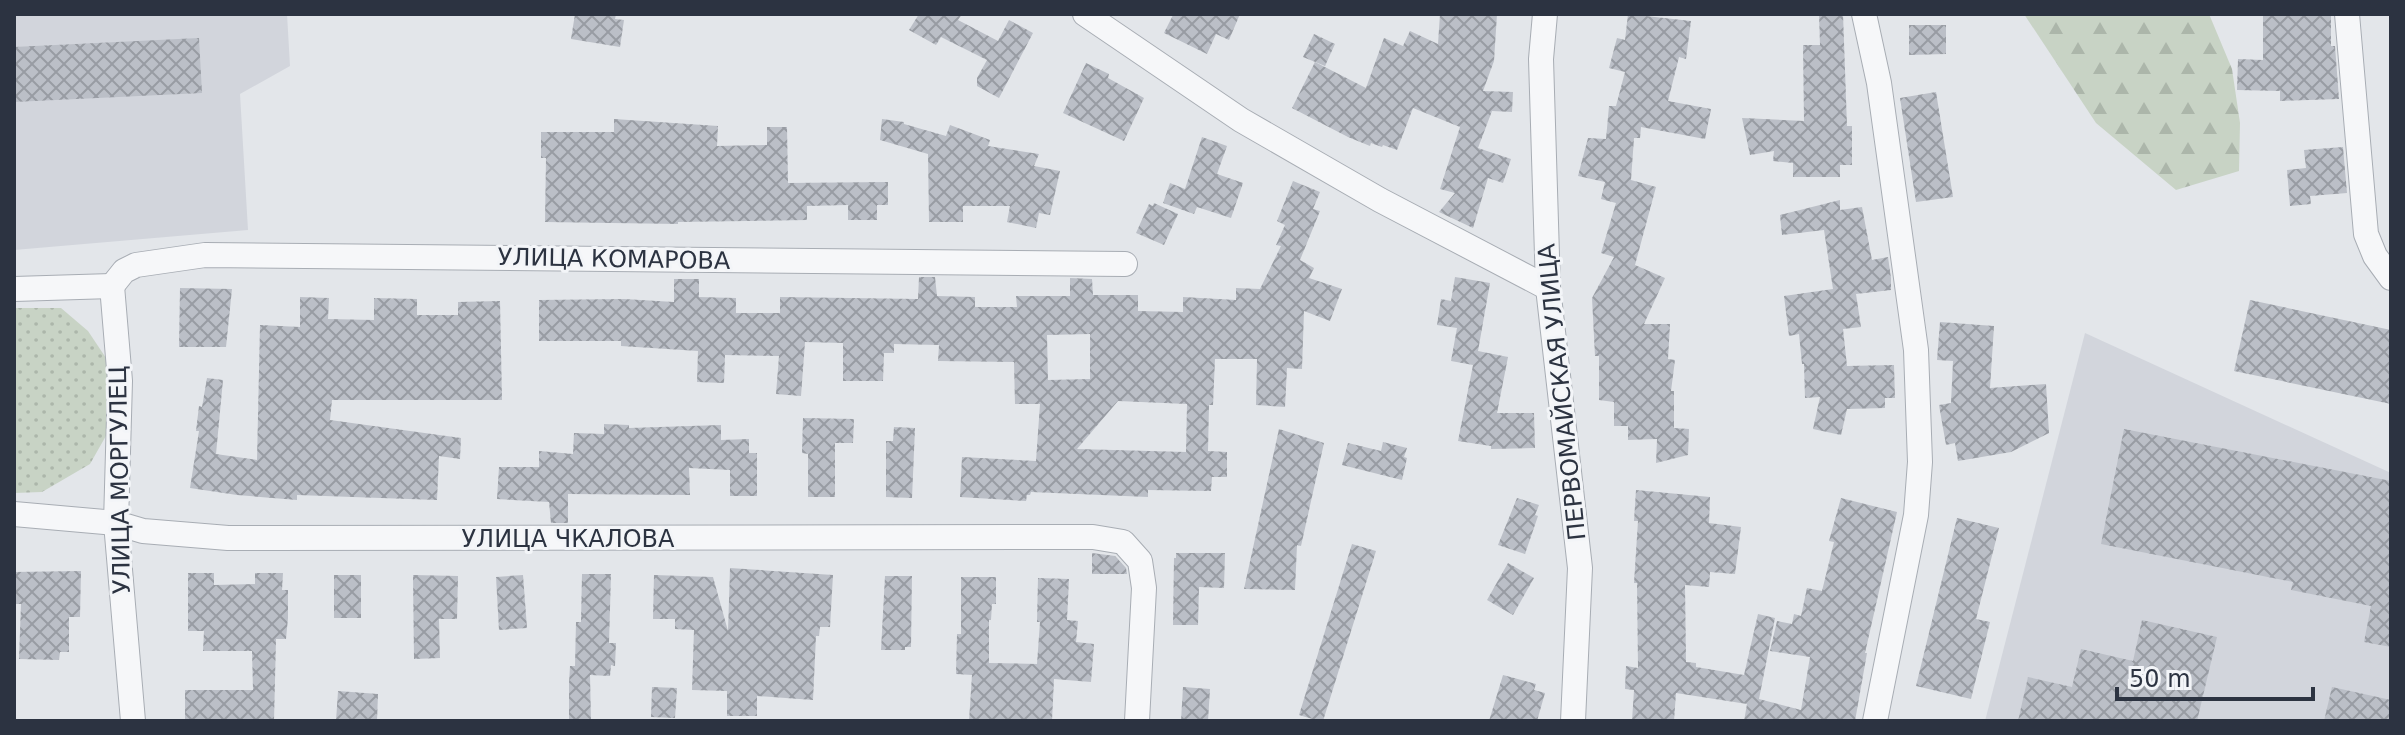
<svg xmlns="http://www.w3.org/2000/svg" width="2405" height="735" font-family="'DejaVu Sans',sans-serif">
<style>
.built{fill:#d2d5dc}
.grass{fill:url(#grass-dots)}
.forest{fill:url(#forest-firs)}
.building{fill:url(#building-cross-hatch);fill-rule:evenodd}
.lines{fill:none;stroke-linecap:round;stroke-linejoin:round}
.street-casing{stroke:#a8adb4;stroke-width:26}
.street{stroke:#f6f7f9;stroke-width:24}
.labels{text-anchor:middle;stroke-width:6;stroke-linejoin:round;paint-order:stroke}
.street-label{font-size:24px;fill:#2c3341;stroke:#f3f5f8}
</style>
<defs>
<pattern id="grass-dots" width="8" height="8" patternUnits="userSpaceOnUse" patternTransform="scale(2)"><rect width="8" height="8" fill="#c8d3c5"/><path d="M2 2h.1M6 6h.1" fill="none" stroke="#acb6aa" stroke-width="1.8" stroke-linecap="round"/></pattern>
<pattern id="forest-firs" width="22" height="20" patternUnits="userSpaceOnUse" patternTransform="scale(2)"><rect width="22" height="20" fill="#c8d3c5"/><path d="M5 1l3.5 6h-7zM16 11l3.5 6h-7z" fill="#acb6aa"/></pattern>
<pattern id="building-cross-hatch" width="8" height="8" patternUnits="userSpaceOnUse" patternTransform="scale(2)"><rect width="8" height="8" fill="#bbbfc7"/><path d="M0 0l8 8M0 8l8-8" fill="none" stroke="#989ca3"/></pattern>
</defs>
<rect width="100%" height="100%" fill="#e3e6ea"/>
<g class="built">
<path d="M14 14H287L290 66 240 94 248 230 14 250Z"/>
<path d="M2085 333 2391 473V721H1985Z"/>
</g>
<path class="grass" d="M14 308H61L88 331 106 358 111 384V427L90 464 42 492 14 493Z"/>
<path class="forest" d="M2024 14H2209L2232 69 2240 123 2239 171 2176 190 2096 123Z"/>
<g class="building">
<path d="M575 14H616L615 19 624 20 620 47 571 39Z"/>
<path d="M919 14H962L958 20 998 41 1009 20 1033 33 999 98 977 86V78L987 60 941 37 936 45 909 30Z"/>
<path d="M1170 14H1240L1229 40 1216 34 1207 54 1164 33 1173 15Z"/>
<path d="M1440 14H1497L1494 61 1483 91 1513 92 1512 112 1492 111 1478 148 1511 159 1503 183 1488 178 1473 228 1439 212 1455 193 1440 189 1460 127 1413 108 1397 150 1383 145 1382 147 1371 143 1370 146 1348 137 1292 108 1315 62 1366 88 1384 38 1403 46 1410 31 1438 44Z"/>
<path d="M1628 14 1691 21 1686 59 1679 57 1668 101 1711 109 1705 139 1641 127 1640 138H1634L1631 180 1656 187 1635 265 1665 278 1644 324H1670L1668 359 1675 360 1671 391H1674V428L1689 429 1688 455 1656 463 1657 439 1628 440V426H1614V402L1599 400V356H1595L1592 298 1614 257 1601 253 1616 203 1601 199 1605 182 1578 176 1588 138 1606 139 1609 106H1616L1625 72 1609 68 1617 38 1625 40Z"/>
<path d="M1819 14H1843L1847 126H1852V165H1840V177H1793V163L1773 161 1774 151 1750 155 1742 118 1804 121 1803 45H1820Z"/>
<path d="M2263 14H2331V46H2335L2339 99 2280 101V91L2237 90 2238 59 2263 60Z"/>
<path d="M1909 25H1946V54L1909 55Z"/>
<path d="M1314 34 1335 44 1325 66 1303 57Z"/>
<path d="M199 38 202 93 14 102V47Z"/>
<path d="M1086 63 1109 74 1108 78 1144 98 1124 141 1063 113Z"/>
<path d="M1936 92 1953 197 1916 202 1900 98Z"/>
<path d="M614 119 718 126 717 146 767 145V127H787L788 183 888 182V205H877V220H848V205L807 206V220L678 222V224L545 222 546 158H541V132H614Z"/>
<path d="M882 119 904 122V124L946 136 950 125 990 140 988 146 1039 154 1034 166 1060 171 1050 215 1039 213 1036 228 1007 222 1010 206H963V222H929L928 154 880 140Z"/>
<path d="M1202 137 1227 146 1217 174 1243 183 1231 218 1197 207 1194 214 1163 203 1170 183 1185 189Z"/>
<path d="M2343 147 2347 193 2310 196 2311 204 2290 206 2287 170 2306 168 2304 150Z"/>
<path d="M1293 181 1320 192 1313 209 1320 211 1300 260 1314 268 1309 278 1342 289 1330 321 1304 311 1302 369 1287 368 1285 407 1256 405 1257 359H1215L1213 405H1209L1208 451 1227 452V477H1212L1211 491 1148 490V497L1031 492 1030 495H1027L1026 501 960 497 962 457 1036 461 1040 404H1015L1014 362 938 361 939 345 894 344V353H884L883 381H843V343L805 342 801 396 776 394 779 356 725 355 724 383 697 382 698 351 621 346V341H539V300L624 299 674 302V279H699V297L736 298V313H780V297L918 299 919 277H935L937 296 975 297V307H1017L1016 296H1070V278L1092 279 1093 295H1138V311L1183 312V297L1236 300V288L1260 289 1281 246 1276 245 1285 225 1277 221ZM1090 334V379L1048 380 1047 335ZM1118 401 1187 404 1186 452 1077 449Z"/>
<path d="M1840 200V210L1862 207 1872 260 1888 257 1891 278V290L1856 294 1861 327 1843 329 1847 366 1894 365 1895 398H1885V408L1847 409 1841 435 1813 429 1820 397 1805 398 1804 364H1802L1799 334 1789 336 1784 296 1833 289 1824 230 1782 235 1780 215Z"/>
<path d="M1154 203 1178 214 1164 245 1136 233 1149 204 1153 206Z"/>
<path d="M1455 277 1490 283 1478 351 1508 357 1497 413H1534L1535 448 1491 449V446L1458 441 1473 365 1451 361 1457 328 1437 325 1441 299 1451 301Z"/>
<path d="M180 288 232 289 226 347H179Z"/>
<path d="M300 297 329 298 328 319 374 320V298L417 299V315H458V302L500 301 502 400H332L330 420 461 438 460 459 439 456 437 500 297 495V500L237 495 190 488 199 431H196L199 406 202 407 207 378 223 380 216 454 257 460 260 325 300 327Z"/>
<path d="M2250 300 2391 330V404L2234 371Z"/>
<path d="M1940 322 1994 326 1990 388 2046 384 2049 433 2011 452 1958 461 1955 443 1946 445 1939 405 1951 403 1953 361 1937 360Z"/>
<path d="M803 418 854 419 853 443H835V497H808V454L802 453Z"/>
<path d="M604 424 629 425V428L721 425V440L749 439V453H757V496H730V470L689 468 690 495 568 494V523H551L549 502 497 499 499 467H539V451L573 454 574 433 604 434Z"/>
<path d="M894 427 915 428 912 498 886 497V441H893Z"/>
<path d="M1279 429 1324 443 1301 546 1297 545 1295 590 1244 589Z"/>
<path d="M2124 429 2391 481V647L2364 642 2371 606 2291 590 2293 582 2101 544Z"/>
<path d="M1383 442 1407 448 1404 457 1407 458 1402 480 1342 465 1348 443 1381 451Z"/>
<path d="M1636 490 1710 497 1709 523 1741 527 1735 574 1710 572 1709 587 1685 585 1686 662 1696 663V667L1744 675 1758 614 1775 618 1759 699 1801 710 1810 657 1770 651 1777 621 1792 624 1794 614 1801 616 1807 588 1822 591 1834 542 1829 541 1841 498 1897 512 1865 653H1867L1855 721H1744L1747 704 1676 693 1674 721H1632L1634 690 1625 689 1626 666 1638 668 1637 583H1634L1638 521H1634Z"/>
<path d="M1517 498 1539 505 1535 515 1538 516 1525 554 1498 545Z"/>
<path d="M1957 518 1999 528 1976 619 1990 622 1971 699 1916 686Z"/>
<path d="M1352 544 1376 551 1323 721H1319L1299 715Z"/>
<path d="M1092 553 1115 556 1126 568 1127 574H1092Z"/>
<path d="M1176 553H1225L1224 588 1199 587 1198 625H1173L1174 558H1176Z"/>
<path d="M1508 563 1534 578 1513 615 1487 600Z"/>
<path d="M730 568 833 575 830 627H820L819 636H816L813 700 757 696V716H727V691L692 690 694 630 675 629V619H653L654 575 713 577 728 631Z"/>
<path d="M81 571 80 617H69V652H60L59 660 19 659 21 604H16L14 572Z"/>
<path d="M188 573H214V585L255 584V573H283L282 590H288V618L286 639H276L274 721H185V690H253L252 651H203L204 631H188Z"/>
<path d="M582 574H611L609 643H616L615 666 611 665 610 676 590 675 591 721H569V683L570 666H575L576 622H581Z"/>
<rect x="334" y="575" width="27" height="43"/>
<path d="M413 575 458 576 457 619H439L440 658 414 659Z"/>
<path d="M523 575 527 628 499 630 496 577Z"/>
<path d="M885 576H912L911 647H905V650H881Z"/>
<path d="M961 577H996V604H992L991 620H989V663L1037 664 1040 622H1037L1038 578 1069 579 1067 620 1078 621 1076 642 1094 644 1091 682 1054 679 1052 721H969L972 675 956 674 957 634H961Z"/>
<path d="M2142 620 2217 637 2197 721H2018L2028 677 2072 687 2081 649 2133 661Z"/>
<path d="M1503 675 1536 684 1534 690 1545 693 1537 721H1489Z"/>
<path d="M652 687 677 688 675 718 651 717Z"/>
<path d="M1183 687 1210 689 1208 721H1181Z"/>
<path d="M2332 687 2391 700V721H2324Z"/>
<path d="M338 691 378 694 377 721H336Z"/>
</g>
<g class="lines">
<g class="street-casing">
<g id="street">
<path d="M1085 14 1241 120 1380 200 1548 288"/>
<path d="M1545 14 1541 59 1548 288 1580 568 1573 721"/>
<path d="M1864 14 1879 83 1916 350 1920 462 1916 515 1875 721"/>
<path d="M2347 14 2366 234 2375 256 2391 278"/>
<path d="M112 286 124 271 136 265 205 255 1125 264"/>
<path d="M112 286 120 381 116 523 133 721"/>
<path d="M14 289 112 286"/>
<path d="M14 514 116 523 143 531 228 538 1093 537 1123 542 1140 561 1144 588 1137 721"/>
</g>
</g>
<use href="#street" class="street"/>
</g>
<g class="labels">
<g class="street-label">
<text transform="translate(614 259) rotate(1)" y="8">УЛИЦА КОМАРОВА</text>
<text transform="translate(1562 392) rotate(-96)" y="8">ПЕРВОМАЙСКАЯ УЛИЦА</text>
<text transform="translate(120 480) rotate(-91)" y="8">УЛИЦА МОРГУЛЕЦ</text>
<text x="568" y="547">УЛИЦА ЧКАЛОВА</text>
</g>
</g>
<rect width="2405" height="735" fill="none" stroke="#2c3341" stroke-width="32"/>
<path d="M2117 687v12h196v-12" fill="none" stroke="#2c3341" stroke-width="4"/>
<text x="2129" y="687" font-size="24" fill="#2c3341" stroke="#f3f5f8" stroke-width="6" paint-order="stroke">50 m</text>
</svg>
